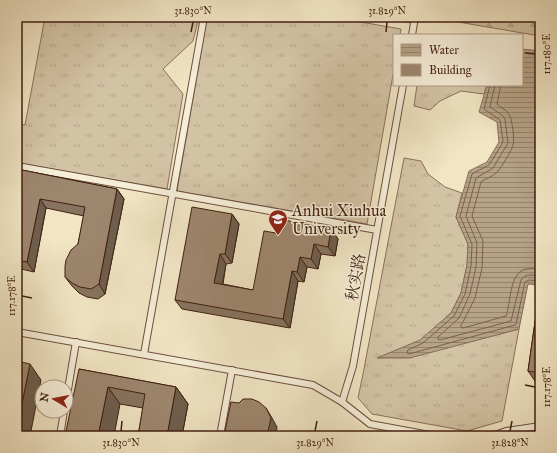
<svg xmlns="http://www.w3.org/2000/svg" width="557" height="453" font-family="'IM FELL Great Primer','Noto Serif SC',serif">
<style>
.grass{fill:url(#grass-tufts);stroke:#8a715a}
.forest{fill:url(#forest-firs);stroke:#8a715a}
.water{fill:url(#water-rules);stroke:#876e57}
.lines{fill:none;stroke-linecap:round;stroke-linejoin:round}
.shore{stroke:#7b604c;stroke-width:1}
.lane-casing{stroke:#6d503d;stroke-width:8}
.lane{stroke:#f6eed9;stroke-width:6}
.wall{fill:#87735f;stroke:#411f10}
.shaded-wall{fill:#6e5e4d;stroke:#411f10}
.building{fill:#9d866e;stroke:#411f10}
.ticks{fill:none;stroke:#411f10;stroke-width:1.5}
.labels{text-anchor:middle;stroke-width:3;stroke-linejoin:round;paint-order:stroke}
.poi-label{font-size:16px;fill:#411f10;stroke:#f6eed9;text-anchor:start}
.street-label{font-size:16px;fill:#411f10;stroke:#f6eed9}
.neatline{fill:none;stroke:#411f10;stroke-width:1.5}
.ticks-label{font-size:10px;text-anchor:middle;fill:#411f10}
</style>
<defs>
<pattern id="grass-tufts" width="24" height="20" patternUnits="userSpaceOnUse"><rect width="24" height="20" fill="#d3c3a5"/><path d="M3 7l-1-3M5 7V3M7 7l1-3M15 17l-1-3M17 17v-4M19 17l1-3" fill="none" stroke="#b6a78d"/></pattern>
<pattern id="forest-firs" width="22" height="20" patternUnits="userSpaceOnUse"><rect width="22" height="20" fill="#d3c3a5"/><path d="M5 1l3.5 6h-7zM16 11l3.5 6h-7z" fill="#b6a78d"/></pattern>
<pattern id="water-rules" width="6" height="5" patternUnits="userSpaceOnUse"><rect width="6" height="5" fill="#b5a287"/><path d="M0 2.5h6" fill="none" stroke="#95836d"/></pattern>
</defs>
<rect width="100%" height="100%" fill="#f1e5c4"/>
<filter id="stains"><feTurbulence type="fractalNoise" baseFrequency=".005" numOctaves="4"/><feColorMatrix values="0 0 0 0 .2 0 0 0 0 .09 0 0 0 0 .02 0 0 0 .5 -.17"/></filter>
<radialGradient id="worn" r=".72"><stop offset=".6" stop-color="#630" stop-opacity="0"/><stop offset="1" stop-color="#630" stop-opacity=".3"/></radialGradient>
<g class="grass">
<path d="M45 17H199L193 41 163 69 183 94 167 189 17 163V124L25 125Z"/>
<path d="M207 17H332L401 29 400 35H394V69L367 224 177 191Z"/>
<path d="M417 85H487L484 94 461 91 440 101 430 110 414 106Z"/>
<path d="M404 158 421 161 428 174 445 187 462 193 456 217 468 244 467 265 461 293 451 313 421 340 378 358 469 342 519 329 502 421 467 431 372 414 358 398 363 374Z"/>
</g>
<path class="forest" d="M429 17H540V36Z"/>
<path class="water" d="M522 49 540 51V285L528 284 519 329 410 358H377L420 340 451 313 461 293 467 265 468 244 456 217 469 171 487 162 499 142 497 122 479 112 487 85H522Z"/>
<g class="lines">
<g class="shore">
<path d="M490 85 484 109 500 120 503 141 502 144 489 165 472 174 460 216 472 244 471 266 465 294 454 316 423 343 408 350 407 353 409 354 515 325 516 324 525 282 529 280 540 281"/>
<path d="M495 85 490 107 502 115 505 119 508 143 493 168 476 178 466 216 477 243 476 267 470 294 459 318 438 337V339L440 340 511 321 521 280C526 273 532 275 540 276"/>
<path d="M501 85 497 104C500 108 506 109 509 114 512 119 515 139 513 145 512 150 501 168 497 172 493 177 486 178 481 182L472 216 483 241 482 268 475 298 464 320 461 325V327L463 328 506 316C511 303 509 271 527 269 531 268 536 269 540 270"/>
</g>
<g class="lane-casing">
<g id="lane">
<path d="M398 17 415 20"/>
<path d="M412 35 415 17"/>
<path d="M17 166 377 230"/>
<path d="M17 332 313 385 342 402 370 424 435 436"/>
<path d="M144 354 204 17"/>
<path d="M66 401 76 342"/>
<path d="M342 402 353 366 403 85"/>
<path d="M60 436 64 411"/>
<path d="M220 436 232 370"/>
<path d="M492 436 506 431 540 426"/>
</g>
</g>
<use href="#lane" class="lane"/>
</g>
<g class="wall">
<path d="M17 169 117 189 124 199 105 294 98 299 87 297 79 293 72 286 65 277 78 244 84 216 46 208 34 272 17 268Z"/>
<path d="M232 214 239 224 232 263 226 264 223 284 253 290 276 233 331 229 338 239 335 256 321 254 318 269 307 267 304 282 298 281 290 328 182 309 175 300Z"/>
<path d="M540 287V381H535L528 371Z"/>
<path d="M79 369 176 387 188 404 182 436H138L143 408 120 404Z"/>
</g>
<g class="shaded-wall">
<path d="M117 189 124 199 105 294 99 284Z"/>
<path d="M40 199 46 208 34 272 27 262Z"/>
<path d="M232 214 239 224 232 263 225 254Z"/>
<path d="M331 229 338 239 335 256 328 247Z"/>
<path d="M314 244 321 254 318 269 311 259Z"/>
<path d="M220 254 226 264 221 292 214 283Z"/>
<path d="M300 257 307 267 304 282 297 272Z"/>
<path d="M292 271 298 281 290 328 283 319Z"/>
<path d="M30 364 41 380 30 436H17V428Z"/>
<path d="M108 387 120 404 114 436H98Z"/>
<path d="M176 387 188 404 182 436H167Z"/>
<path d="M266 408 272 418 277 427 276 436H267Z"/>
</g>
<g class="building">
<path d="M17 169 117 189 99 284 91 289 80 287 72 283 65 277V266L66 260 71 250 78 244 85 207 40 199 27 262 17 260Z"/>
<path d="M192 207 232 214 225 254H220L214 283 253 290 264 231 276 233 279 219 331 229 328 247 314 244 311 259 300 257 297 272 292 271 283 319 175 300Z"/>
<path d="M540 287V373L528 371Z"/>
<path d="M17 361 30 364 17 428Z"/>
<path d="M79 369 176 387 167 436H138L145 394 108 387 98 436H65Z"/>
<path d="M243 399H252L259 402 266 408 271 418 267 436H224L231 402 239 403Z"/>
</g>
<path class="ticks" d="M191 32 193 22M386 32 387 22M525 53 535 54M22 296 32 298M525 385 535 387M121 431 122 421M315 431 317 421M510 431 512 421"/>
<defs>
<g id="university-pin" transform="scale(1)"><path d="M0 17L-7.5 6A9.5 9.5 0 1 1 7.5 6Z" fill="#8f2418" stroke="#f6eed9"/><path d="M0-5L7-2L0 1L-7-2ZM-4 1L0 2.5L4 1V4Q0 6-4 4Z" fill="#fff"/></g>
</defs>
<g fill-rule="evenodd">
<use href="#university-pin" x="278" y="219"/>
</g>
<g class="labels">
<g class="poi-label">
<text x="292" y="216">Anhui Xinhua<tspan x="292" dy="18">University</tspan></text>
</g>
<g class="street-label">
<text transform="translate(355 277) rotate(-80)" y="6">秋实路</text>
</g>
</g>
<rect width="557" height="453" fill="none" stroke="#f1e5c4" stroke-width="44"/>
<rect x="393" y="34" width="130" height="52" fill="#f6eed9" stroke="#ae9b89"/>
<rect x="401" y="44" width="20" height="12" fill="url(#water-rules)" stroke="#ae9b89"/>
<text x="429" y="54" font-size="12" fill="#411f10">Water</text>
<rect x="401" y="64" width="20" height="12" fill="#9d866e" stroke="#ae9b89"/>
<text x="429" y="74" font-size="12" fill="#411f10">Building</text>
<g transform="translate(54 399) rotate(280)"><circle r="19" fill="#f6eed9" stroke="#ae9b89"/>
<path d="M0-3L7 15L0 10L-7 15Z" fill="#8f2418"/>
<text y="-6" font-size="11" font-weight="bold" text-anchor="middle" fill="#411f10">N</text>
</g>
<rect x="22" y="22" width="513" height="409" class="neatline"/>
<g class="ticks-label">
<text x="193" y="14">31.830°N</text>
<text x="387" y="14">31.829°N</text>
<text transform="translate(546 54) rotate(-90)" y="4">117.180°E</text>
<text transform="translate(11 296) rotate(-90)" y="4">117.178°E</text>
<text transform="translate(546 387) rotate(-90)" y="4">117.178°E</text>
<text x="121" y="446">31.830°N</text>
<text x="315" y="446">31.829°N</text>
<text x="510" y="446">31.828°N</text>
</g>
<rect width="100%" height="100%" filter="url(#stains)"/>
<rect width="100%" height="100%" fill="url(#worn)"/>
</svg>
